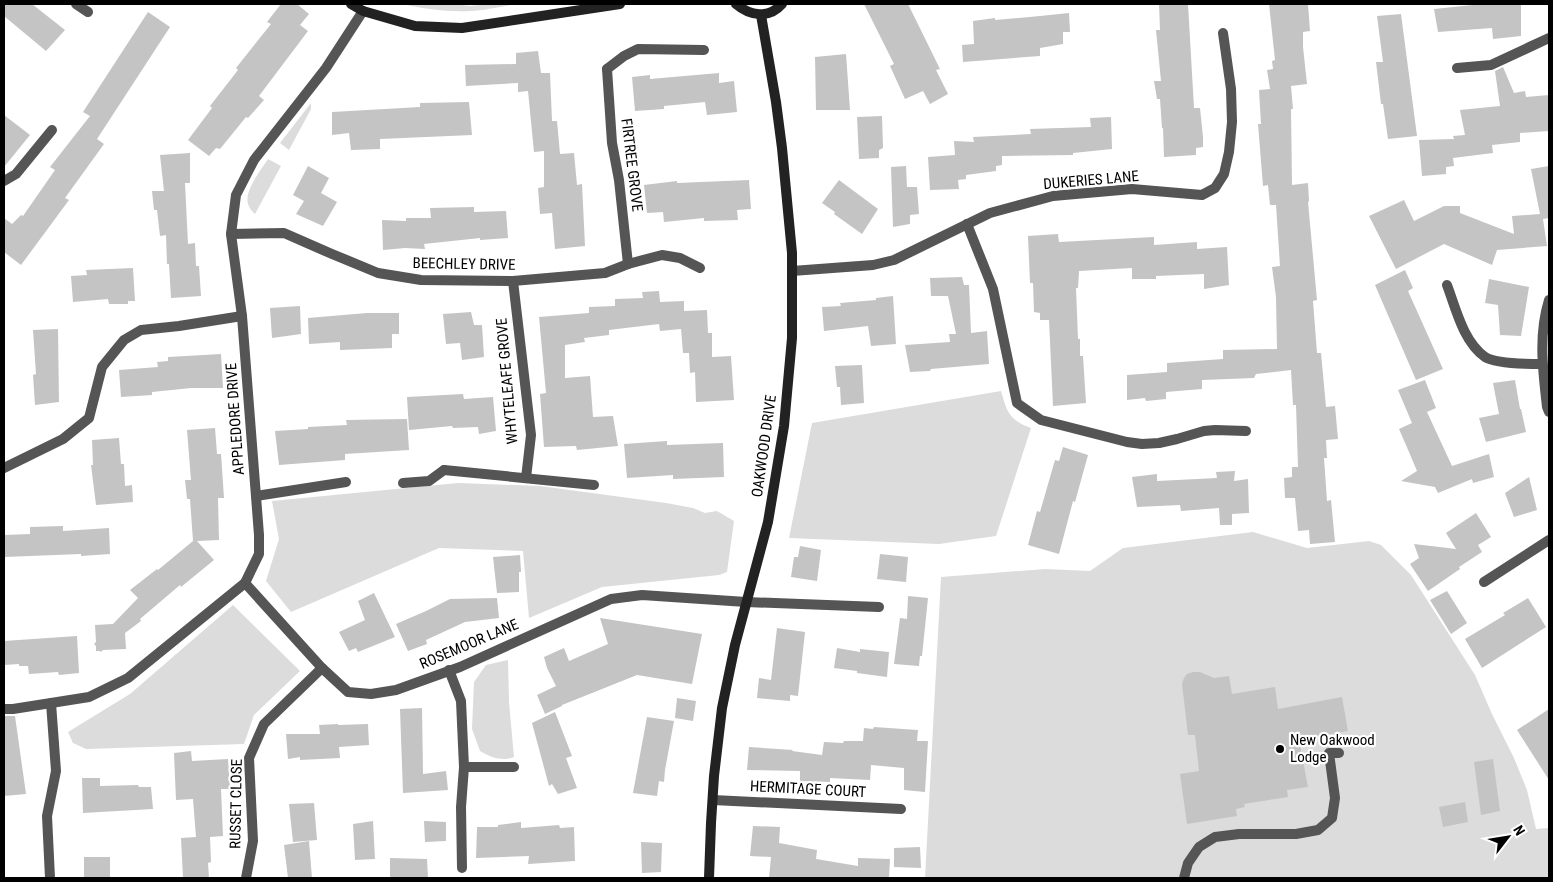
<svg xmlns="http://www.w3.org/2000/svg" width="1553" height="882" font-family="'Roboto Condensed',sans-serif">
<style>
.green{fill:#dcdcdc}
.building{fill:#c4c4c4}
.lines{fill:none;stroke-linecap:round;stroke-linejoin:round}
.lane{stroke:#555;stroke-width:10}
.street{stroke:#555;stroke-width:10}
.secondary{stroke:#222;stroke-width:10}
.poi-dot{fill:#000;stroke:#fff;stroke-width:2}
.labels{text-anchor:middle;stroke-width:4.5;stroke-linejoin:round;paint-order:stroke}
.street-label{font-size:15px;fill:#000;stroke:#fff}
.poi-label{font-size:15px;fill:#000;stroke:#fff;text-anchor:start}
</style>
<rect width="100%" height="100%" fill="#fff"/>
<g class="green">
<path d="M402 4H456L470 6 489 4H517C502 6 485 11 470 11 447 12 425 9 402 4Z"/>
<path d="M311 103V109L289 150 280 143Z"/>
<path d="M268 159 281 166 255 214C252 211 249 208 248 204 244 191 261 170 268 159Z"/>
<path d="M1001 391C1007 412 1009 420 1031 428L996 536 939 544 789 538 812 423Z"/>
<path d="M458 483 540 486 666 503 693 508 705 513 717 511 734 521 727 572 719 575 602 587 529 618 523 551 439 548 291 612 266 581 279 539 272 501Z"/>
<path d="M1253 532 1307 548 1369 541 1381 545 1411 575 1475 675 1492 714 1514 758 1527 790 1536 829 1549 828V878H925L941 577 1045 569 1090 571 1123 548Z"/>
<path d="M233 605 300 671 254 715 244 744 86 749 73 743 68 732 130 694Z"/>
<path d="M508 660 509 702 514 757C503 762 490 757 480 751L472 729 474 682 486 665Z"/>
</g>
<g class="building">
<path d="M4 4H32L65 30 46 51 4 16Z"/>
<path d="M281 4H297L309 14 300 25 308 31 259 96 264 100 248 118 246 117 220 149 216 148 209 156 188 140 212 108 210 106 238 70 236 68 271 24 267 22Z"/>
<path d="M864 4H908L940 69 936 70 948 94 930 104 923 91 905 99 890 66 894 64Z"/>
<path d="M1159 4H1188L1194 108H1200L1203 137V147L1196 148V155L1164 157 1163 128H1162L1160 99H1157L1154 81H1161L1156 30H1160Z"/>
<path d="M1269 4H1308L1310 31 1303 32V47L1307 84 1291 86 1293 109H1291L1292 185 1308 183 1309 201 1308 202 1317 300 1313 301 1317 353H1321L1326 407 1335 406 1338 439 1326 440 1327 458H1324L1327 501 1331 500 1335 542 1310 544 1309 530 1298 531 1295 498H1285L1284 478 1292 477V467H1298L1296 405H1293L1291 370 1256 374 1254 378 1202 380V389L1166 392V399L1146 401 1145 398 1127 400V375L1167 372V363L1223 359V350L1277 349 1276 297 1272 267 1280 266 1276 205H1270L1268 185 1263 186 1258 124H1261L1259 90 1270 89 1267 70 1273 69 1272 61 1275 60Z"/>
<path d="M1473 4H1521V36L1493 39 1492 28 1438 32 1434 9 1473 5Z"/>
<path d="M148 12 170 27 97 139 104 144 65 198 69 200 21 265 4 252V218L12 224 21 215 23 216 55 170 50 167 90 116 83 112Z"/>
<path d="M1069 13 1070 32H1063V44L1040 48V56L963 62 962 45 974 44 973 21 995 18V20L1040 16Z"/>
<path d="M1401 14 1417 136 1388 139 1383 104H1381L1376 62H1383L1377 16Z"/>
<path d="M538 51 541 73H550L552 121H557L560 154 574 153 577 185 582 184 585 246 555 249 552 213 540 214 538 188 544 187V151L534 152 528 91 518 92V83L466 86 465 65 516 64V53Z"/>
<path d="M846 54 850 110H816L815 57Z"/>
<path d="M1503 67 1514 93 1525 91 1526 97 1549 95V131L1520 133V142L1492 145 1493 153 1453 158 1454 166 1446 167V174L1422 176 1419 140 1454 139 1453 136 1465 135 1460 110 1500 106 1495 71Z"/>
<path d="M719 73V83L734 81 737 112 707 115 705 102 664 106V109L635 111 632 77 650 75V79Z"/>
<path d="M469 102 472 135 380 139V149L351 150 349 133 332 135V112L420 107V103Z"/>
<path d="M4 115 30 135 4 167Z"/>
<path d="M882 116 883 148 879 150V158L859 159 857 117Z"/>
<path d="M1111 117 1112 149 1073 153V155L1002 156V165L996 166V171L966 175V179L958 180 959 189 930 190 928 157 955 155 954 141 974 142 973 137 1031 134 1030 129 1091 127 1090 118Z"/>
<path d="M190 153V183H185L188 244 195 243 196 266H199L201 296 171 298 169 264H167L166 235 160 236 157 210H154L152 191H164L160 155Z"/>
<path d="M308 166 329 178 321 193 337 202 323 226 296 214 304 201 293 195Z"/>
<path d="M906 166 907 187H917L919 214 910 215V224L893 227 891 167Z"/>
<path d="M1549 166V218L1543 219 1547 246 1497 250 1492 265 1444 244 1396 269 1369 216 1404 200 1414 221 1444 206H1460V213L1514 234 1512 216 1540 214 1531 169Z"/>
<path d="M749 180 751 209 737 210 738 220 704 221V218L664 222 663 212 647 213 644 185 677 181V183Z"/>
<path d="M839 180 878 209 862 234 834 214 835 212 822 203Z"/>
<path d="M474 207V212L506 211 508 238 480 240V238L424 244 425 249 405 248 383 250 382 220 406 221V218H431L430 208Z"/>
<path d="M1058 234 1059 242 1154 237V245L1197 242V249L1227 247 1229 285 1204 289V274L1156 276V279H1132V268L1079 271 1078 288H1076L1078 339H1080V356H1083L1086 403 1053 406 1049 320H1040V313L1034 312 1033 283H1030L1028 236Z"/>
<path d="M133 268 135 301H128V304H109L108 299 73 302 71 276 87 275 86 270Z"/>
<path d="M1405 270 1413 288 1408 291 1443 369 1416 380 1375 285Z"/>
<path d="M962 277 964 285H969L971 333 987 331 989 364 931 369 930 371 910 372 905 345 950 342 949 334H956L948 296H931L930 278Z"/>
<path d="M1489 279 1529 287 1521 336 1500 335 1498 305 1485 303Z"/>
<path d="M659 291 660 302 684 301V311L707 310 708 333H712V357L731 356 734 400 696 402 695 372 690 373 689 353H683L681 329 660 331 659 324 609 330V335L584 338 585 342 565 345V378L590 376 593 417 613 416 618 446 577 450 576 446 544 447 540 394 546 393 539 317 589 313V307L615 306V299L643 298 642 292Z"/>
<path d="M893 296 896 344 871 346 868 326 824 331 822 307 841 306 840 303 876 300V298Z"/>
<path d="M300 306 301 334 272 338 270 308Z"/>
<path d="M471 312 474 325H482L484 357 462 360 460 343 446 344 443 314Z"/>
<path d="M367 313H399V334H392V348L340 350V342L309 344 308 318Z"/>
<path d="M58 329 59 402 35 405 33 375 36 374 33 330Z"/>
<path d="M221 354 223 388H191L152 392V395L121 397 119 370 158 367 157 362 168 361V357Z"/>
<path d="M862 365 864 403 841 405 840 387H837L835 366Z"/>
<path d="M1425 380 1436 408 1427 412 1452 466 1489 454 1494 477 1473 483 1472 479 1438 493 1435 487 1401 481 1417 471 1409 452 1399 429 1412 423 1398 390Z"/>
<path d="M1515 380 1520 409H1521L1526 432 1486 442 1479 418 1499 414 1493 383Z"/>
<path d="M463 394 464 399 493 397 496 431 479 434 478 427 453 428 452 426 409 430 407 397Z"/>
<path d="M407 419 409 450 345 454V460L279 465 275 431 308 429V427L347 425 346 420Z"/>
<path d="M215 428 217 454H221L224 498H218L219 540 197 541 214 560 181 587 180 585 140 619 141 621 125 633 126 649 103 650 101 652 100 651H96V646L94 644 96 642 95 625 113 624 138 598 130 590 157 569 158 570 193 541 190 499H187L185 480H191L187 430Z"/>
<path d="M119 438 121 464H124L125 486 132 485 133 502 96 505 91 465H93L92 440Z"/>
<path d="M667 441V445L723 443 724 477 673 479V475L627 478 624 444Z"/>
<path d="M1063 447 1088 455 1075 502 1073 501 1059 554 1028 545 1037 511 1040 512 1055 460 1059 461Z"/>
<path d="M1235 471 1234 481 1248 479 1249 513 1232 514V525H1220L1219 508 1181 511 1180 505 1137 507 1132 477 1157 474V481L1217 478 1216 472Z"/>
<path d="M1529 477 1537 510 1514 517 1505 493Z"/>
<path d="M1476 513 1491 537 1478 545 1482 552 1459 567 1460 569 1428 591 1410 564 1419 558 1414 544 1456 549 1446 533Z"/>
<path d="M63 526V531L109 528 110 554 81 556V554L4 557V535L30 534V527Z"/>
<path d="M800 546 821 550 817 581 791 577 794 557H798Z"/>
<path d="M880 554 908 557 906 582 877 579Z"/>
<path d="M520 555 521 572H519V592L497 593 493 557Z"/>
<path d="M1447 591 1467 623 1451 634 1430 600Z"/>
<path d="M374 593 395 637 358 652 356 648 349 651 339 632 365 620 358 601Z"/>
<path d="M908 596 928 598 922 656H920L919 666 894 664 900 618 907 619Z"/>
<path d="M497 598 499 618 465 622 426 640 427 644 408 651 396 624 426 611 450 599Z"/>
<path d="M1528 598 1546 627 1482 668 1465 639 1505 615 1503 613Z"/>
<path d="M600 618 702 634 692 684 637 675 562 705V706L545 714 537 695 556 686 547 668 544 657 564 648 569 661 608 644Z"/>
<path d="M777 628 805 632 798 696 790 695V701L757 698 759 678 771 680Z"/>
<path d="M77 636 79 673 59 675 58 672 29 674 28 666H19V664L4 665V641Z"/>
<path d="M837 648 860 652V649L889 652 887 677 857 673V671L834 668Z"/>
<path d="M1193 672H1200L1214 678 1229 676 1232 694 1275 687 1278 709 1342 697 1348 731 1299 740 1308 787 1287 790 1288 797 1244 804 1245 807 1236 809 1237 816 1187 824 1180 774 1199 771 1195 735H1188L1182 684 1184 678 1187 674Z"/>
<path d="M677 698 696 701 693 721 675 718Z"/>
<path d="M422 708 423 774 446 771 448 790 403 793 400 709Z"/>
<path d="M1549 709V780L1517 730Z"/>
<path d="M555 712 572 756 566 758 577 788 558 794 552 784 549 786 532 723Z"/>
<path d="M4 716H15L26 794 4 796Z"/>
<path d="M647 717 674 721 665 770 664 782 659 781 657 796 633 793Z"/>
<path d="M338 724V725L368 724 369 745 339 747 340 758 300 760V757L288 759 286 734H320L319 725Z"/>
<path d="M874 727 918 730 917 741H928L925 792 904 790V768L871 765 870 780 830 778V782L800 781V771L747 770 749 747 793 750 792 751 822 755 824 742 843 743 844 741H863L864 728 873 729Z"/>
<path d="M191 751 192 761 228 759 230 789H221L223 836 210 837 211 862 208 863 209 878H183L181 838 196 837 193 799 176 800 174 753Z"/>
<path d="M1493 759 1500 811 1481 815 1474 762Z"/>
<path d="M82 778H100V786L138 785 139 787H151L153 809 83 813Z"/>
<path d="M1465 802 1468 822 1443 827 1439 807Z"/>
<path d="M314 803 317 840 293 842 289 804Z"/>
<path d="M373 821 375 859 355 860 353 824Z"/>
<path d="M424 821 446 822V841L425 842Z"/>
<path d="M521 822V828L559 825 560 828 574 827 575 861 528 864 529 856 476 858 477 827H498V825Z"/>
<path d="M753 826 780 827 779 843 817 850 816 859 858 866V858L890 859 889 878H769L771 857 750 856Z"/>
<path d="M309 841 312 878H288L284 845Z"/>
<path d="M641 842 662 843 661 872 642 873Z"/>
<path d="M920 847 921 868 894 867V848Z"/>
<rect x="84" y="857" width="26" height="21"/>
<path d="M390 858 427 859 428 878H390Z"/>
</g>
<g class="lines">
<g class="lane">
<path d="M607 69 624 56 638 49 704 50"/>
<path d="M4 181 16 174 52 130"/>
<path d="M403 483 429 481 444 470"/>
<path d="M256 496 346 482"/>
<path d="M1184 878 1188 863 1199 847 1215 837 1239 834H1296L1318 830 1332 818 1335 798 1329 753H1339"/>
</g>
<g class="street">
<path d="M76 4 88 12"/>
<path d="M1457 68 1491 65 1549 38"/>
<path d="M607 69 612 143 619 180 628 264"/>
<path d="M967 224 993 289 1017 403 1041 420 1127 442 1142 444 1159 443 1177 439 1204 431 1215 430 1246 431"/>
<path d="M231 234 284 233 332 254 378 273 421 280 513 281 605 273 628 264 662 255 680 258 700 268"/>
<path d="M792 271 873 265 894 260 990 213 1053 196 1132 189 1202 195 1215 188 1224 174 1229 152 1232 122 1231 89 1223 33"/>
<path d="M513 281 531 435 526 478"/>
<path d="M1447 285C1456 309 1463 341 1485 357 1496 364 1528 364 1542 364"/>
<path d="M1549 300C1538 336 1543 370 1547 407L1549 412"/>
<path d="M4 468 63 439 89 418 102 367 124 340 141 330 179 326 242 316"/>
<path d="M444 470 594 485"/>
<path d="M1484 582 1549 540"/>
<path d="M245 583 322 668 348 692 371 694 396 690 460 667 611 599 642 595 746 602 879 607"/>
<path d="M449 670 461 701 464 767 461 807 462 868"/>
<path d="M4 709H13L89 697 128 678 245 583 259 554V535L242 316 231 234 236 195 254 160 326 68 363 11"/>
<path d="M464 767H514"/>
<path d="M713 800 901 809"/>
<path d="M50 878 47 816 56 771 51 703"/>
<path d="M246 878 253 841 249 758 264 724 322 668"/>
</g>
<g class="secondary">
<path d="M351 4 363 11 415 26 462 28 620 4"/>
<path d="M736 4C750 16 769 19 782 4"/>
<path d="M709 878 711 823 714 776 722 708 735 645 768 522 784 426 792 338V253L782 148 776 102 761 15"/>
</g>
</g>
<circle class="poi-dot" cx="1280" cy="749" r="5"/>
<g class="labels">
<g class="street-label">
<text transform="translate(632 165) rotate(83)" y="5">FIRTREE GROVE</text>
<text transform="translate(1091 180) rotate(-5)" y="5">DUKERIES LANE</text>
<text transform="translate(464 264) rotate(1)" y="5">BEECHLEY DRIVE</text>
<text transform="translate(507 381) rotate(-95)" y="5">WHYTELEAFE GROVE</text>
<text transform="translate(235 419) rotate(-94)" y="5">APPLEDORE DRIVE</text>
<text transform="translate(764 446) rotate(-82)" y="5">OAKWOOD DRIVE</text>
<text transform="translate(469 644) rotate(-23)" y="5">ROSEMOOR LANE</text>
<text transform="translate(808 789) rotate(3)" y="5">HERMITAGE COURT</text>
<text transform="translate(236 804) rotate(-89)" y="5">RUSSET CLOSE</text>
</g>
<g class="poi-label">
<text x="1290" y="745">New Oakwood<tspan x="1290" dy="17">Lodge</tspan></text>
</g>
</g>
<rect width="1553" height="882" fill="none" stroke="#000000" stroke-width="10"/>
<g transform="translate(1508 837) rotate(59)" stroke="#ffffff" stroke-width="4" paint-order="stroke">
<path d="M0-4L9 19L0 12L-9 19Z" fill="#000000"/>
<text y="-8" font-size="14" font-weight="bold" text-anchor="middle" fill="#000000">N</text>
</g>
</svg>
